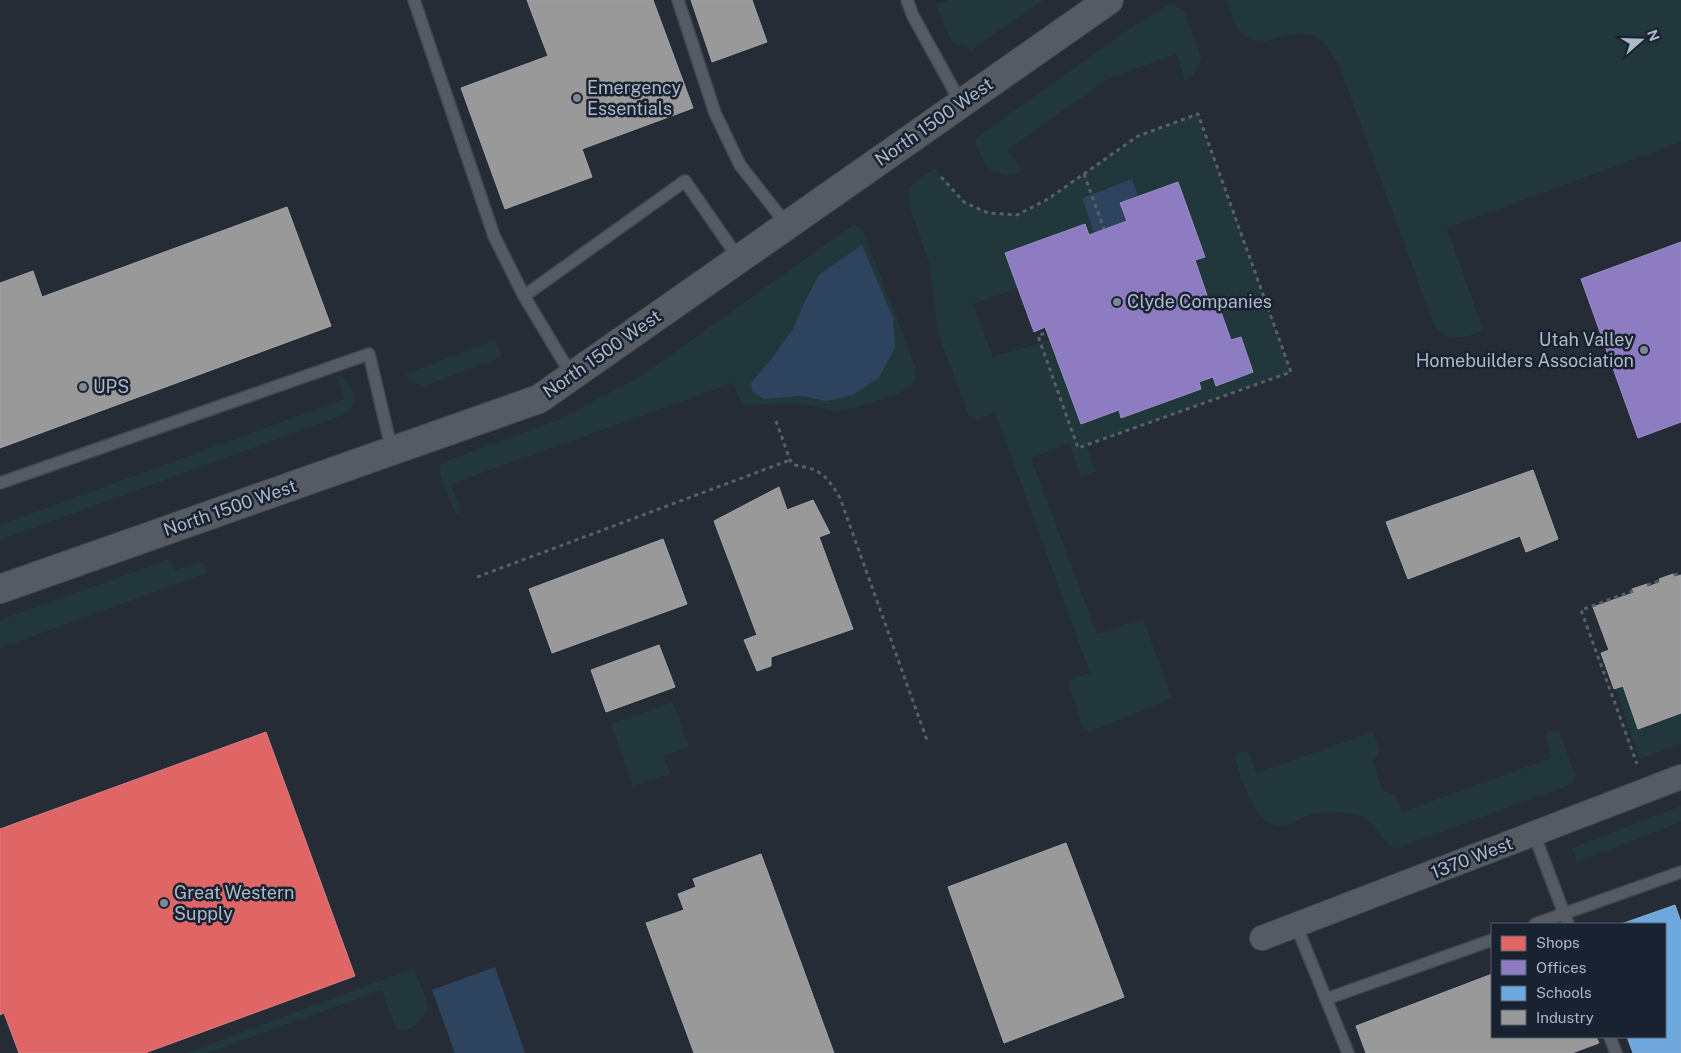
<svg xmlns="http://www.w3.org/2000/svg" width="1681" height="1053" font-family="'Public Sans',sans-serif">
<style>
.green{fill:#22373b;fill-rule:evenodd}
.water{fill:#2e435e}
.shops{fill:#e06666;stroke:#d17f83}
.offices{fill:#8e7cc3;stroke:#978ec4}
.schools{fill:#6fa8dc;stroke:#82add6}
.industry{fill:#999;stroke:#9fa2a7}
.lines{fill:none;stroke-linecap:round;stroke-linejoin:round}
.service-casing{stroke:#43484f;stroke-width:14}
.minor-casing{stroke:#43484f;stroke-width:26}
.tertiary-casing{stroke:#43484f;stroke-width:30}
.path{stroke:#585f66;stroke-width:3;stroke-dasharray:4 4;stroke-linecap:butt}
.service{stroke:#555a63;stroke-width:11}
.minor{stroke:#555a63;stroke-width:24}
.tertiary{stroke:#555a63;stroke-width:28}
.poi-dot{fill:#7d8795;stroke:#182230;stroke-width:2}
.labels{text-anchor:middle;stroke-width:5;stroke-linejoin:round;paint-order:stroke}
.poi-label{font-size:18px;fill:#adb8c8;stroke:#182230;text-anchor:start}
.street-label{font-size:18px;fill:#adb8c8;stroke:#182230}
</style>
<rect width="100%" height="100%" fill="#252c35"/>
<g class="green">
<path d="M949 0H1043L970 51 967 46 952 43 936 5Z"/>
<path d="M1227 0H1681V142L1447 228 1483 330 1469 336 1448 338 1435 328 1339 65C1332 53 1325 39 1310 35 1294 30 1279 38 1265 41 1242 46 1230 18 1227 0Z"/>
<path d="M1170 4 1184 10 1202 59 1192 76 1185 81 1177 54 1109 78 1007 150 1022 169 1014 176C987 175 982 162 975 139L1135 25Z"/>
<path d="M1198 114 1291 372 1086 445 1096 472 1081 477 1069 443 1031 458 1097 634 1143 619 1172 698 1090 732 1083 729 1069 685 1071 679 1090 673 995 412 976 420 969 416 938 333 930 266 910 207 909 187 935 168 941 177 964 202 988 213 1017 215 1048 199 1138 136ZM1132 179 1138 196 1178 182 1205 256 1195 260 1210 304 1217 301 1231 340 1241 337 1253 372 1217 385 1213 377 1199 382 1201 389 1122 418 1119 410 1081 424 1050 340 993 357 973 304 1018 288 1006 253 1084 224 1089 235 1094 233 1082 197Z"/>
<path d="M853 225 863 230 916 368C916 375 915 384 908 388 898 395 846 412 835 411 823 409 812 405 801 404 781 402 762 407 743 405L733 383 451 484 460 509 458 514 455 513 440 475 441 463 558 420 641 376Z"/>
<path d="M495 340 502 357 424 386 415 384 406 374Z"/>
<path d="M336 374C345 377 351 388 355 396L352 408 343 415 0 540V525L344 399Z"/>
<path d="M170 559 175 571 203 561 207 573 0 648V620Z"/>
<path d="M1626 684 1681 713V744L1640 759 1615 688Z"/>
<path d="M673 702 689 747 664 756 670 774 633 786 611 724Z"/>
<path d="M1553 730 1559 732 1575 774 1574 780 1569 785 1395 849C1382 841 1376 825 1363 817 1354 813 1342 813 1332 813 1321 813 1309 814 1299 819 1295 821 1293 824 1289 825 1255 835 1243 781 1235 758L1238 752 1244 751 1249 753 1256 773 1373 732 1380 750 1373 760 1382 791 1395 794 1402 812 1551 758 1546 737 1547 732Z"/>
<path d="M1681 806V822L1577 862 1572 848Z"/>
<path d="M414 968 429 1008C421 1019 413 1032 398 1031L395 1027 382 990 208 1053H186Z"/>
</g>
<g class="water">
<path d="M1132 179 1138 196 1120 203 1127 221 1094 233 1082 198Z"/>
<path d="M862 245 893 318 895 348 879 378 853 395 827 401 801 396 765 399 753 393 751 383 776 353 793 329 805 301 819 275Z"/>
<path d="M495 967 525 1053H455L432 990Z"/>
</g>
<path class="shops" d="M266 732 355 976 145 1053H19L4 1013 0 1015V829Z"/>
<g class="offices">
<path d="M1178 182 1205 257 1195 260 1210 304 1217 301 1231 340 1241 337 1253 372 1216 386 1213 377 1199 382 1201 389 1121 418 1119 410 1081 424 1045 327 1034 332 1005 253 1085 224 1089 235 1127 221 1120 203Z"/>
<path d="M1681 242V422L1638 438 1581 279Z"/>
</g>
<path class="schools" d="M1675 905 1681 922V1053H1633L1627 1037H1665V924H1621Z"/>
<g class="industry">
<path d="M527 0H653L693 108 582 149 592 177 505 209 461 88 548 56Z"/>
<path d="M691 0H752L767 42 712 62Z"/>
<path d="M287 207 331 326 0 448V283L33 271 42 297Z"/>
<path d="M1533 470 1558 539 1526 552 1520 536 1408 579 1386 522Z"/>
<path d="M779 487 787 510 813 500 830 533 819 537 853 629 771 657V666L757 671 744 640 757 635 714 521Z"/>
<path d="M663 539 687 604 552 653 529 589Z"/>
<path d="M1673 574 1675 577 1681 575V713L1638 729 1623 686 1614 689 1601 653 1609 650 1593 607 1633 593 1632 589 1647 584 1648 587 1660 582 1659 579Z"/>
<path d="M659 645 675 687 606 712 591 670Z"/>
<path d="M1066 843 1124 997 1004 1043 948 887Z"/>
<path d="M761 854 834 1053H694L646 923 684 910 678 894 696 887 693 879Z"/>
<path d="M1492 974V1037H1596L1599 1043 1572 1053H1366L1356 1026Z"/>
</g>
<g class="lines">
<g class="service-casing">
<g id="service">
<path d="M414 0 494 236 524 296"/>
<path d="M678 0 715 113 740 165 787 225"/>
<path d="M907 0 913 16 961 103"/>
<path d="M572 376 524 296 685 181 739 259"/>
<path d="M0 483 369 354 392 451"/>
<path d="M1534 834 1568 924"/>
<path d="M1535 924 1681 872"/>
<path d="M1296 925 1348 1053"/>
<path d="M1326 999 1492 940"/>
<path d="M1610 1037 1616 1053"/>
</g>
</g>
<g class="minor-casing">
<path id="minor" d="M1262 938 1681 777"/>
</g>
<g class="tertiary-casing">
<path id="tertiary" d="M0 589 539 399 1109 0"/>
</g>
<g class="path">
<path d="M1084 174 1104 229"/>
<path d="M941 177 964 202 988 213 1017 215 1048 199 1138 136 1198 114 1291 372 1078 448 1038 336 1047 332"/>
<path d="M776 421 790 460 794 465C821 469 826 475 840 498L928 743"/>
<path d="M1674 575 1681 573"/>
<path d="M477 577 790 460"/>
<path d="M1647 585 1659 581"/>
<path d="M1633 591 1581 610 1637 764"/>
</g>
<use href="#service" class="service"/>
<use href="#minor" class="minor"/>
<use href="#tertiary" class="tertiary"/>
</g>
<g class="poi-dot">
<circle cx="577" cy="98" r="5"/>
<circle cx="1117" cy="302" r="5"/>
<circle cx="1644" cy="350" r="5"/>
<circle cx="83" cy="387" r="5"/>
<circle cx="164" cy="903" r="5"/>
</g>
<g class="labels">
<g class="poi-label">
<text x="587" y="94">Emergency<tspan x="587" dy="21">Essentials</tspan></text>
<text x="1127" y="308">Clyde Companies</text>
<text x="1634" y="346" text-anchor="end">Utah Valley<tspan x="1634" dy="21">Homebuilders Association</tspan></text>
<text x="93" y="393">UPS</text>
<text x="174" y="899">Great Western<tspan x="174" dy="21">Supply</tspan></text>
</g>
<g class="street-label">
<text transform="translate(934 122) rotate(-35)" y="6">North 1500 West</text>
<text transform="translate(602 354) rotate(-35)" y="6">North 1500 West</text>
<text transform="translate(230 508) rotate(-19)" y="6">North 1500 West</text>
<text transform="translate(1472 858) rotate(-21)" y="6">1370 West</text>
</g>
</g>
<rect x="1491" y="923" width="175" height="115" fill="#182230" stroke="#545e6d"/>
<rect x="1501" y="936" width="25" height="15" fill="#e06666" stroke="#545e6d"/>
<text x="1536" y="948" font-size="15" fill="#adb8c8">Shops</text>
<rect x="1501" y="960" width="25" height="15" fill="#8e7cc3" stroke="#545e6d"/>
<text x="1536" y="973" font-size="15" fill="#adb8c8">Offices</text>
<rect x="1501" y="986" width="25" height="15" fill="#6fa8dc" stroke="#545e6d"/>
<text x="1536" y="998" font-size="15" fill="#adb8c8">Schools</text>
<rect x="1501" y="1010" width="25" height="15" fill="#999999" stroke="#545e6d"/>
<text x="1536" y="1023" font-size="15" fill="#adb8c8">Industry</text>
<g transform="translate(1641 40) rotate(70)" stroke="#182230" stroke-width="4" paint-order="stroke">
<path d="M0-4L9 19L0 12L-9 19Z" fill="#adb8c8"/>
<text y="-8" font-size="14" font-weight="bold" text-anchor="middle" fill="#adb8c8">N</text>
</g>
</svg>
